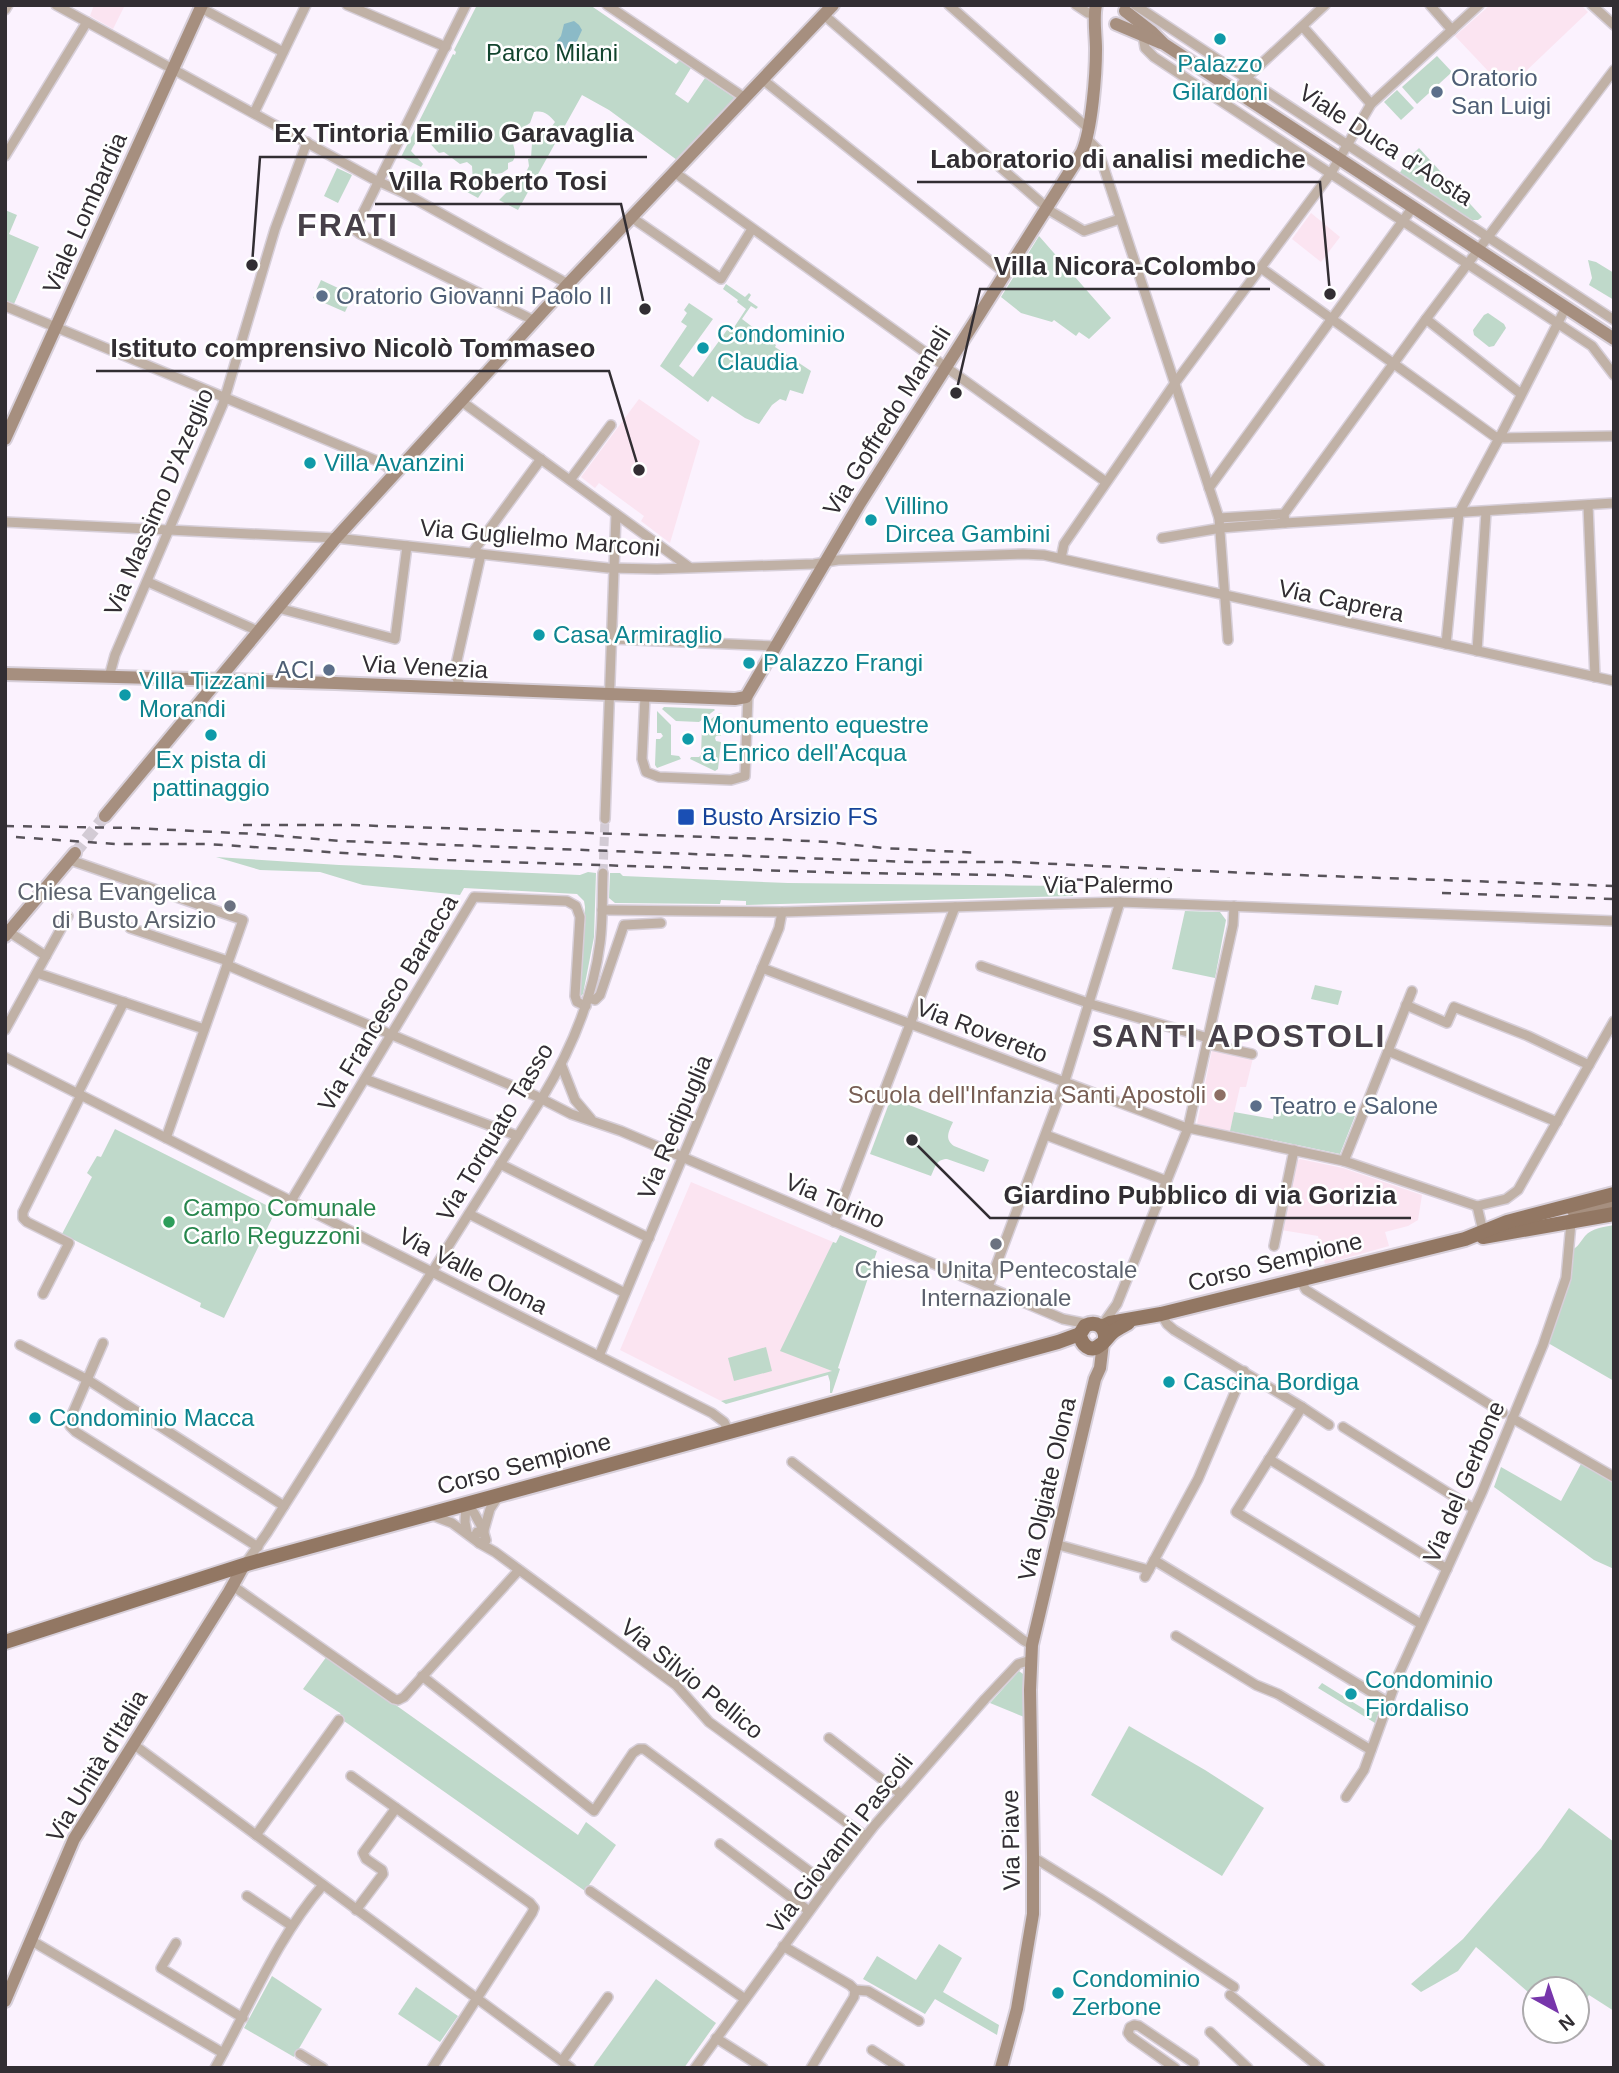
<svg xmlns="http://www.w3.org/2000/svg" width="1619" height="2073" font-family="Arial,sans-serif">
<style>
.education{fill:#fbe4f1}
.green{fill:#bfd9ca}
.water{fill:#8bbac7}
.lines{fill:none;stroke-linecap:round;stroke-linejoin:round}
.street-tunnel{stroke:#d3cbd5;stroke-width:9;stroke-dasharray:9 4.5;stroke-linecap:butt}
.secondary-tunnel{stroke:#d3cbd5;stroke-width:12;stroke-dasharray:12 6;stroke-linecap:butt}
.street-casing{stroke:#d7cfd9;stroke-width:12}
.secondary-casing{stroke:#d7cfd9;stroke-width:16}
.primary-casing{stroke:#d7cfd9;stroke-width:18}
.street{stroke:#c0b1a6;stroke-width:9}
.secondary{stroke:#a68f7f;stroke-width:12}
.primary{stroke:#927763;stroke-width:14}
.rail{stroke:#58535a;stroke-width:2.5;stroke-dasharray:9 9;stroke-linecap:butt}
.culture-dot{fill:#0f9aa8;stroke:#fff;stroke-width:2.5}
.service-dot{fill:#5c6f8a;stroke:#fff;stroke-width:2.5}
.transit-dot{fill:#1a4fb4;stroke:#fff;stroke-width:2.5}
.worship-dot{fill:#6b7280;stroke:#fff;stroke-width:2.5}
.education-dot{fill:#8d6e63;stroke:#fff;stroke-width:2.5}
.leisure-dot{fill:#2e9e5b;stroke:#fff;stroke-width:2.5}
.labels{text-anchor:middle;stroke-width:5;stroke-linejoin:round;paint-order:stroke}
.park-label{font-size:24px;fill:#12442e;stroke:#fff}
.culture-label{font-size:24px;fill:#0d838f;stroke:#fff;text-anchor:start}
.service-label{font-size:24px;fill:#4e5e75;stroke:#fff;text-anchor:start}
.street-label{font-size:24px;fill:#322e33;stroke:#fff}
.transit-label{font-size:24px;fill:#164399;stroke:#fff;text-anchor:start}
.worship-label{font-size:24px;fill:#5b616d;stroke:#fff;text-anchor:end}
.education-label{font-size:24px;fill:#785e54;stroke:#fff;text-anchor:end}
.leisure-label{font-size:24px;fill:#27864d;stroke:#fff;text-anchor:start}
.district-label{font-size:32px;font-weight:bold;letter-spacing:2px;fill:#474049;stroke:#fff}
.leader{fill:none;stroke:#322e33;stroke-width:2.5}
.callout-dot{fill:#322e33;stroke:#fff;stroke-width:2.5}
.callout-label{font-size:26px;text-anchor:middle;font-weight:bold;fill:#322e33;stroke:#fff;stroke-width:5;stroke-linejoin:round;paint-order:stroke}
</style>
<rect width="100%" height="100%" fill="#fbf2fe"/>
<g class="education">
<path d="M94 5H125L113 29 90 16Z"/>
<path d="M1490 5H1581L1588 12 1506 90 1455 36Z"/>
<path d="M1311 213 1340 237 1321 262 1292 239Z"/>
<path d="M639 399 700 441 670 543 641 521 644 516 599 483 595 488 581 477Z"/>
<path d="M1212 1050 1253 1058 1246 1087H1240L1230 1131 1197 1124Z"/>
<path d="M1300 1159 1343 1168 1422 1195 1418 1220 1408 1226 1385 1232 1389 1246 1325 1264 1318 1236 1281 1230 1295 1162Z"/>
<path d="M691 1182 833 1242 828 1253 838 1370 721 1401 620 1350Z"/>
</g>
<g class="green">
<path d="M477 5H590L676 64 680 60 691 68 675 94 688 103 705 78 735 98 677 160 609 110 582 95 518 210 499 200 517 182 521 183 529 166 528 159 531 158 532 143C540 136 549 131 555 122 549 115 544 110 534 112L530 123 521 129 519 138 513 143C514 149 517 154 513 161L508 163V169L502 173 496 174 495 181 490 179 484 181 482 185 484 189 478 198 458 187 466 186 473 182 472 166 467 162 460 164 444 152 439 153C426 141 423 126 411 151L423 164 421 167 401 157 453 54 455 55 456 52 454 50Z"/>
<path d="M1437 56 1452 72 1417 104 1402 87Z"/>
<path d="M1397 90 1414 108 1401 120 1384 102Z"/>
<path d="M1419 148 1482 217 1478 220H1472L1399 174 1410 157Z"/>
<path d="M337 168 352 175 338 203 324 196Z"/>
<path d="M5 210 17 215 9 234 39 247 14 304 5 300Z"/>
<path d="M1039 236 1111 318 1089 339 1079 332 1076 336 1054 320 1052 322 1021 313 1001 297Z"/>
<path d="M1588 260 1596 262 1614 273V300L1589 285 1592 278Z"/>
<path d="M321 280 353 295 345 312 313 298Z"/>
<path d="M726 284 745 297 749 293 751 295 748 300 758 307 756 309 751 306 742 319 776 345 775 347 811 371 803 394 790 390 786 401 780 399 772 405 759 424 745 418 712 396 708 402 660 366 687 326 681 322 687 313 684 310 689 303 713 319 679 366 693 377 727 330 731 332 746 309 737 302 738 300 723 289Z"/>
<path d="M1488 313 1504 324 1506 328 1494 346 1489 347 1474 335 1473 330 1484 315Z"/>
<path d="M664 707 714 709 715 710 699 722 676 721 662 709Z"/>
<path d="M657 711 671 725V755L679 756 681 759 657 768 655 765 656 739H660L663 736 661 733H657Z"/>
<path d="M719 713 722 714 721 736H716L715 738 716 741 721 742 718 769 715 771 690 759 691 757H699L701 755 702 726Z"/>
<path d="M216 857 339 865 580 875 588 872 596 873 594 937 583 994 581 996 580 992 585 907 584 901 577 894 464 888 460 895 363 885 320 872 260 870Z"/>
<path d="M610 873H620L623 876 788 883 1074 886 1073 896 746 905V901L721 900 720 904 615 903 609 898Z"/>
<path d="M1185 911 1220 912 1226 920 1215 978 1172 969Z"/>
<path d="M1315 985 1342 991 1338 1005 1311 999Z"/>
<path d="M891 1098 953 1122C949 1131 944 1139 954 1146L989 1160 984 1172 947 1159C936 1159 935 1168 931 1176L870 1154Z"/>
<path d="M1277 1100 1355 1116 1340 1154 1230 1131 1234 1112 1273 1119Z"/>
<path d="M115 1129 276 1210 224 1318 200 1307 201 1303 62 1234 92 1177 87 1173 97 1156 101 1157Z"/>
<path d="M1614 1225V1381L1548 1343C1559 1313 1569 1283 1572 1250 1579 1246 1580 1242 1585 1236 1592 1228 1604 1227 1614 1225Z"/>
<path d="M840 1235 877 1251 838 1368 840 1369 832 1393H830V1382L828 1375 726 1404 721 1401 832 1371 780 1351 833 1242 836 1243Z"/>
<path d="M766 1347 772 1371 734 1381 728 1358Z"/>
<path d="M1582 1462 1614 1480V1569L1594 1560 1494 1487 1501 1467 1561 1501Z"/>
<path d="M327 1656 578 1835 586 1822 616 1845 585 1891 344 1721 340 1713 303 1689Z"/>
<path d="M1019 1671 1023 1674 1024 1717 990 1703Z"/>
<path d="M1322 1683 1372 1714 1378 1705 1381 1706 1375 1723 1318 1688Z"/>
<path d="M1129 1726 1205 1770 1264 1808 1222 1876 1091 1795Z"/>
<path d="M1569 1808 1614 1842V2011L1589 1995 1577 2011V1989H1535V1998L1476 1947 1458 1971 1421 1992 1411 1984 1463 1939 1541 1848Z"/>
<path d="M939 1944 962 1958 943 1992 999 2025 997 2035 935 1999 925 2014 863 1979 877 1956 916 1980Z"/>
<path d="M272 1976 322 2009 294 2057 244 2028Z"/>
<path d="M656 1979 716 2023 684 2068H592Z"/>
<path d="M416 1987 458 2016 440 2042 398 2014Z"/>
</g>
<path class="water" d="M574 21 579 25 582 30 576 43 580 58 573 64 567 62 554 45 561 36 564 24Z"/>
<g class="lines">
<path class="street-tunnel" d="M603 873 605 819"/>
<path class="secondary-tunnel" d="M75 853 105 816"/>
<g class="street-casing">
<g id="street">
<path d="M56 5 373 179 404 193 568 284"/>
<path d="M347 5 446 47"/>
<path d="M466 5 357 225 356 231 360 234 535 321"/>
<path d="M607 5 745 98"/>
<path d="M949 5 1089 129"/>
<path d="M1076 5 1088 13 1095 14"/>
<path d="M1135 5 1614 320"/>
<path d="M1430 5 1452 30"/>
<path d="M1592 5 1614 25"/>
<path d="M201 8 283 52"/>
<path d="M5 10 8 5"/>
<path d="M824 15 1052 212 1084 231 1120 219"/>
<path d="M1303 27 1371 104"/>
<path d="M1143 36 1145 48 1154 57 1592 346 1614 375"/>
<path d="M762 79 1005 273"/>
<path d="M1237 91 1246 78 1325 5"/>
<path d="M254 113 306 5"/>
<path d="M1087 139 1098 150 1219 518 1228 640"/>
<path d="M5 156 87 22"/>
<path d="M674 172 1106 482"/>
<path d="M631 217 721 279 752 229"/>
<path d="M1261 268 1494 436 1499 438 1614 436"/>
<path d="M5 306 382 463 395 473"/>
<path d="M1426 319 1521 394"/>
<path d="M461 401 689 567"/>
<path d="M570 480 611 425"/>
<path d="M1209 488 1413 207"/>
<path d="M1588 505 1595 677"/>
<path d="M1219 518 1284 514"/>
<path d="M5 522 336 538 608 568 657 569 814 564 838 560 1023 554 1044 555 1614 681"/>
<path d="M1285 523 1284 514 1426 319 1614 70"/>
<path d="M1162 538 1221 528 1285 523 1614 503"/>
<path d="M472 553 541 459"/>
<path d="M1061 558 1064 544 1175 383 1331 173 1371 104 1479 5"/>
<path d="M148 582 258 631"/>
<path d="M278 608 395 639 407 546"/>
<path d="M612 639 776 646"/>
<path d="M1446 644 1459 513 1503 431 1566 307"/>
<path d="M1477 651 1486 512"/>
<path d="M109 677 115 655 223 404 275 229 307 142"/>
<path d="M462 689 455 674V669L481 554"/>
<path d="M645 696 642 759 646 772 659 777 731 780 745 776 748 695"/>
<path d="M605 819 616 514"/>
<path d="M70 860 243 920 166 1138"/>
<path d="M602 910 782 912 1120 902 1614 921"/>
<path d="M130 928 228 961"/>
<path d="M9 932 46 956"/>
<path d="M227 965 536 1096 571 1114 621 1131 1063 1319 1088 1324"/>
<path d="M981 966 1094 1005 1208 1038"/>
<path d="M762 968 1184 1127 1344 1161 1477 1206 1506 1199 1518 1190 1614 1021"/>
<path d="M37 973 204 1029"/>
<path d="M588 998 595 1000 600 995 624 925 661 923"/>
<path d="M1406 1005 1447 1023 1454 1007 1528 1036 1589 1065"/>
<path d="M5 1030 68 916"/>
<path d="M1207 1044 1252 1054"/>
<path d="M1388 1051 1557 1122"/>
<path d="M5 1057 712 1413 724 1422 729 1432"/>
<path d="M561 1064 575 1100 591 1119"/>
<path d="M365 1079 518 1136"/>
<path d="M78 1093 124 1002"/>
<path d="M1046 1135 1167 1181"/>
<path d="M1344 1161 1412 991"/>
<path d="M500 1164 649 1238"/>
<path d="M291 1201 474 897 567 901 576 906 580 917 575 996 577 1002 586 1006"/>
<path d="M1477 1206 1483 1231"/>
<path d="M469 1214 625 1293"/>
<path d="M834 1222 955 907"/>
<path d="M1274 1246 1294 1150"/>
<path d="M1300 1280 1306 1290 1503 1413"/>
<path d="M988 1287 1063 1087 1120 902"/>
<path d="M43 1294 69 1243 27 1222 23 1218V1212L81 1095"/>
<path d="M1161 1314 1167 1324 1174 1330 1302 1407 1236 1512 1421 1624"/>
<path d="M1102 1325 1117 1304 1188 1128 1233 925 1234 906"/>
<path d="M103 1343 71 1417 70 1426 76 1432 258 1547"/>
<path d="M20 1345 88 1380 284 1506"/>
<path d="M599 1356 779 928 782 912"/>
<path d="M1302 1407 1329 1425"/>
<path d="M1512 1418 1614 1477"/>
<path d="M1343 1427 1474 1509"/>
<path d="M1269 1459 1447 1569"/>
<path d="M792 1462 1023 1640 1032 1645"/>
<path d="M466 1504 474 1513 484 1531"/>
<path d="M466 1504 465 1522 467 1533"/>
<path d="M431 1515 452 1523 479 1543 486 1540 484 1533 477 1532 474 1539"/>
<path d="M484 1530 490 1509 500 1494"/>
<path d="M479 1543 495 1552 676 1685 709 1722 865 1836"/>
<path d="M1055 1544 1149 1570"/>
<path d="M1154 1560 1389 1703"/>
<path d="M245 1564 267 1533 542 1098C571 1050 593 999 600 943 603 920 602 896 603 873"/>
<path d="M1145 1577 1198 1479 1244 1371"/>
<path d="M233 1586 394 1699 398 1700 404 1697 519 1570"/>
<path d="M1176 1636 1256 1685 1278 1694 1371 1750"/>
<path d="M422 1676 594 1811 633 1753 639 1749H644L828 1885"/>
<path d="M829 1738 901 1794"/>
<path d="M133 1744 571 2068"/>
<path d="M351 1776 530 1903 534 1908 532 1913 432 2068"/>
<path d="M1346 1797 1364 1770 1398 1676 1482 1492 1543 1345 1566 1278 1571 1223"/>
<path d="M256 1835 339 1720"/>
<path d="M720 1844 809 1911"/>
<path d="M1033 1857 1099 1898 1234 1987"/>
<path d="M590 1891 745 1999"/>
<path d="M247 1896 292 1926"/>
<path d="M356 1910 383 1874 382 1870 366 1859 363 1853 396 1808"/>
<path d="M32 1941 223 2053"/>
<path d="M176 1943 161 1968 243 2018"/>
<path d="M783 1946 850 1985 855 1990 868 1991 919 2021"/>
<path d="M1230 1995 1320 2068"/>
<path d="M1210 2032 1248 2068"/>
<path d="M716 2038 763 2068"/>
<path d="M872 2050 900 2068"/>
<path d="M300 2054 323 2068"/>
<path d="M562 2061 608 1997"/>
<path d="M215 2068C250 2006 276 1939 323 1885"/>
<path d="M695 2068 833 1879 874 1826 985 1699 1018 1664 1031 1660"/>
<path d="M811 2068 854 1997 855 1990"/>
<path d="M1175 2068 1131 2037 1128 2033 1130 2027 1134 2025 1139 2026 1194 2063"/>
</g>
</g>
<g class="secondary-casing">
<g id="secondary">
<path d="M1125 11 1152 32 1164 44 1614 339"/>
<path d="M1116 24 1161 43"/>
<path d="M5 439 202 5"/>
<path d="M5 674 335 683 735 699 746 697 860 503 1082 152C1092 129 1096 74 1096 49 1096 35 1093 18 1096 5"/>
<path d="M105 816 336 538 568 284 833 5"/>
<path d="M5 936 75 853"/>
<path d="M1573 1211 1614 1202"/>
<path d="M5 2001 74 1839 229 1592 244 1565"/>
<path d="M1001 2068 1017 2009 1033 1914V1857L1030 1690 1032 1645 1095 1379 1100 1368 1103 1343"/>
</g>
</g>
<g class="primary-casing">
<g id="primary">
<path d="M1483 1237 1614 1214"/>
<path d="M1102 1327 1110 1323 1161 1314 1465 1239 1507 1222 1614 1194"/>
<path d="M1105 1339C1106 1327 1096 1320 1085 1326L1080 1334C1081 1344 1090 1354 1100 1345 1105 1342 1108 1336 1113 1332 1118 1328 1123 1326 1128 1323"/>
<path d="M5 1642 247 1564 1058 1342 1080 1334"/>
</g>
</g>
<use href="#street" class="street"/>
<use href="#secondary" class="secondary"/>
<use href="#primary" class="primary"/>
<g class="rail">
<path d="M243 825H352L767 839 828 842 883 848 980 853"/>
<path d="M5 826 133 828 256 834 342 841 910 862H1013L1269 874 1614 886"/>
<path d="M16 837 116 844H208L448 860 566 864 854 873 1003 875 1087 880 1170 879"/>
<path d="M1442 893 1614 899"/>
</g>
</g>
<g class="culture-dot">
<circle cx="1220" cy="39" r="7"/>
<circle cx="703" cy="348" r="7"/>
<circle cx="310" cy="463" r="7"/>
<circle cx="871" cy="520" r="7"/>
<circle cx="539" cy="635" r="7"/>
<circle cx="749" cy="663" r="7"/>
<circle cx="125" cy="695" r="7"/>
<circle cx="211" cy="735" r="7"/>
<circle cx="688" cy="739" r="7"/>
<circle cx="1169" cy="1382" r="7"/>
<circle cx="35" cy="1418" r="7"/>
<circle cx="1351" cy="1694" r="7"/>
<circle cx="1058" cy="1993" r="7"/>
</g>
<g class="service-dot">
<circle cx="1437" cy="92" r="7"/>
<circle cx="322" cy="296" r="7"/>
<circle cx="329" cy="670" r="7"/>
<circle cx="1256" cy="1106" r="7"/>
</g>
<rect class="transit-dot" x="677" y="808" width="18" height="18" rx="3.5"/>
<g class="worship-dot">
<circle cx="230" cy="906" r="7"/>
<circle cx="996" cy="1244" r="7"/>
</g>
<circle class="education-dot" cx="1220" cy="1095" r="7"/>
<circle class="leisure-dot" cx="169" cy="1222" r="7"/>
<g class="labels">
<g class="park-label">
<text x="552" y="61">Parco Milani</text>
</g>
<g class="culture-label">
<text x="1220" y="72" text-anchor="middle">Palazzo<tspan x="1220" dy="28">Gilardoni</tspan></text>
<text x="717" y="342">Condominio<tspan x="717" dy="28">Claudia</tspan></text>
<text x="324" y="471">Villa Avanzini</text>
<text x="885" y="514">Villino<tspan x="885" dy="28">Dircea Gambini</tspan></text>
<text x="553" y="643">Casa Armiraglio</text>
<text x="763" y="671">Palazzo Frangi</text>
<text x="139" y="689">Villa Tizzani<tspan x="139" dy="28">Morandi</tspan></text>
<text x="702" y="733">Monumento equestre<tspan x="702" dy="28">a Enrico dell'Acqua</tspan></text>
<text x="211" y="768" text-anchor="middle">Ex pista di<tspan x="211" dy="28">pattinaggio</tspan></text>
<text x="1183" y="1390">Cascina Bordiga</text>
<text x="49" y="1426">Condominio Macca</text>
<text x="1365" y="1688">Condominio<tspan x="1365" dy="28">Fiordaliso</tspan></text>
<text x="1072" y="1987">Condominio<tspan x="1072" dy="28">Zerbone</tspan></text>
</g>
<g class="service-label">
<text x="1451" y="86">Oratorio<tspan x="1451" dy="28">San Luigi</tspan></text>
<text x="336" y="304">Oratorio Giovanni Paolo II</text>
<text x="315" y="678" text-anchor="end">ACI</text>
<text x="1270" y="1114">Teatro e Salone</text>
</g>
<g class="street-label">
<text transform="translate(1386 145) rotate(33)" y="8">Viale Duca d'Aosta</text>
<text transform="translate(85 213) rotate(-66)" y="8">Viale Lombardia</text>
<text transform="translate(887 421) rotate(-58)" y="8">Via Goffredo Mameli</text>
<text transform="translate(159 502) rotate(-67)" y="8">Via Massimo D'Azeglio</text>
<text transform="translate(540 538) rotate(5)" y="8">Via Guglielmo Marconi</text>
<text transform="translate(1341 601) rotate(12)" y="8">Via Caprera</text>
<text transform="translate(425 667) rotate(3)" y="8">Via Venezia</text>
<text x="1108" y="893">Via Palermo</text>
<text transform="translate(388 1003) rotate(-59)" y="8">Via Francesco Baracca</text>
<text transform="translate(982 1031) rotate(21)" y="8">Via Rovereto</text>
<text transform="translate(675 1127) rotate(-67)" y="8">Via Redipuglia</text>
<text transform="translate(495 1132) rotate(-59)" y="8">Via Torquato Tasso</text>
<text transform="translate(835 1201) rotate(23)" y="8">Via Torino</text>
<text transform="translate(1275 1262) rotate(-14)" y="8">Corso Sempione</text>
<text transform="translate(473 1271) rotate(27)" y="8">Via Valle Olona</text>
<text transform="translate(524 1464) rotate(-15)" y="8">Corso Sempione</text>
<text transform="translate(1464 1482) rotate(-67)" y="8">Via del Gerbone</text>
<text transform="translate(1047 1489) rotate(-77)" y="8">Via Olgiate Olona</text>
<text transform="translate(692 1679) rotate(39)" y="8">Via Silvio Pellico</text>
<text transform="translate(97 1766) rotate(-59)" y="8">Via Unità d'Italia</text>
<text transform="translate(1011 1840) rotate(-91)" y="8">Via Piave</text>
<text transform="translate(840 1844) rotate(-52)" y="8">Via Giovanni Pascoli</text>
</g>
<g class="transit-label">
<text x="702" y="825">Busto Arsizio FS</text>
</g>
<g class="worship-label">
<text x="216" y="900">Chiesa Evangelica<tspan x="216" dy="28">di Busto Arsizio</tspan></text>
<text x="996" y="1278" text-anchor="middle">Chiesa Unita Pentecostale<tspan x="996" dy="28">Internazionale</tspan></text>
</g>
<g class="education-label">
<text x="1206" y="1103">Scuola dell'Infanzia Santi Apostoli</text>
</g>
<g class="leisure-label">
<text x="183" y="1216">Campo Comunale<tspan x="183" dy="28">Carlo Reguzzoni</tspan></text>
</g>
<g class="district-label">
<text x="348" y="236">FRATI</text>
<text x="1239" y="1047">SANTI APOSTOLI</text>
</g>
</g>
<path class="leader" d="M252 265L260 157H647M1330 294L1320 182H917M645 309L621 204H375M956 393L980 289H1270M639 470L609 371H96M912 1140L990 1218H1411"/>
<g class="callout-dot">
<circle cx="252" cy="265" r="7"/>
<circle cx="1330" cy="294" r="7"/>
<circle cx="645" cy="309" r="7"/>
<circle cx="956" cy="393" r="7"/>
<circle cx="639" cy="470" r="7"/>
<circle cx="912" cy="1140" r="7"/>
</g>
<g class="callout-label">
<text x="454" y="142">Ex Tintoria Emilio Garavaglia</text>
<text x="1118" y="168">Laboratorio di analisi mediche</text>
<text x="498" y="190">Villa Roberto Tosi</text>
<text x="1125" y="275">Villa Nicora-Colombo</text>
<text x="353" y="357">Istituto comprensivo Nicolò Tommaseo</text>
<text x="1200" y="1204">Giardino Pubblico di via Gorizia</text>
</g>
<rect width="1619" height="2073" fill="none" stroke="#322e33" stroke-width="14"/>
<g transform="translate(1556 2010) rotate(140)"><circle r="33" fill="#ffffff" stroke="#adabad" stroke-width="2"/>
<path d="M0-5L12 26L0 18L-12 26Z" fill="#7736ab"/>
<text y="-10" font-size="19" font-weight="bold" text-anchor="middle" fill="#322e33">N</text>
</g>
</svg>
